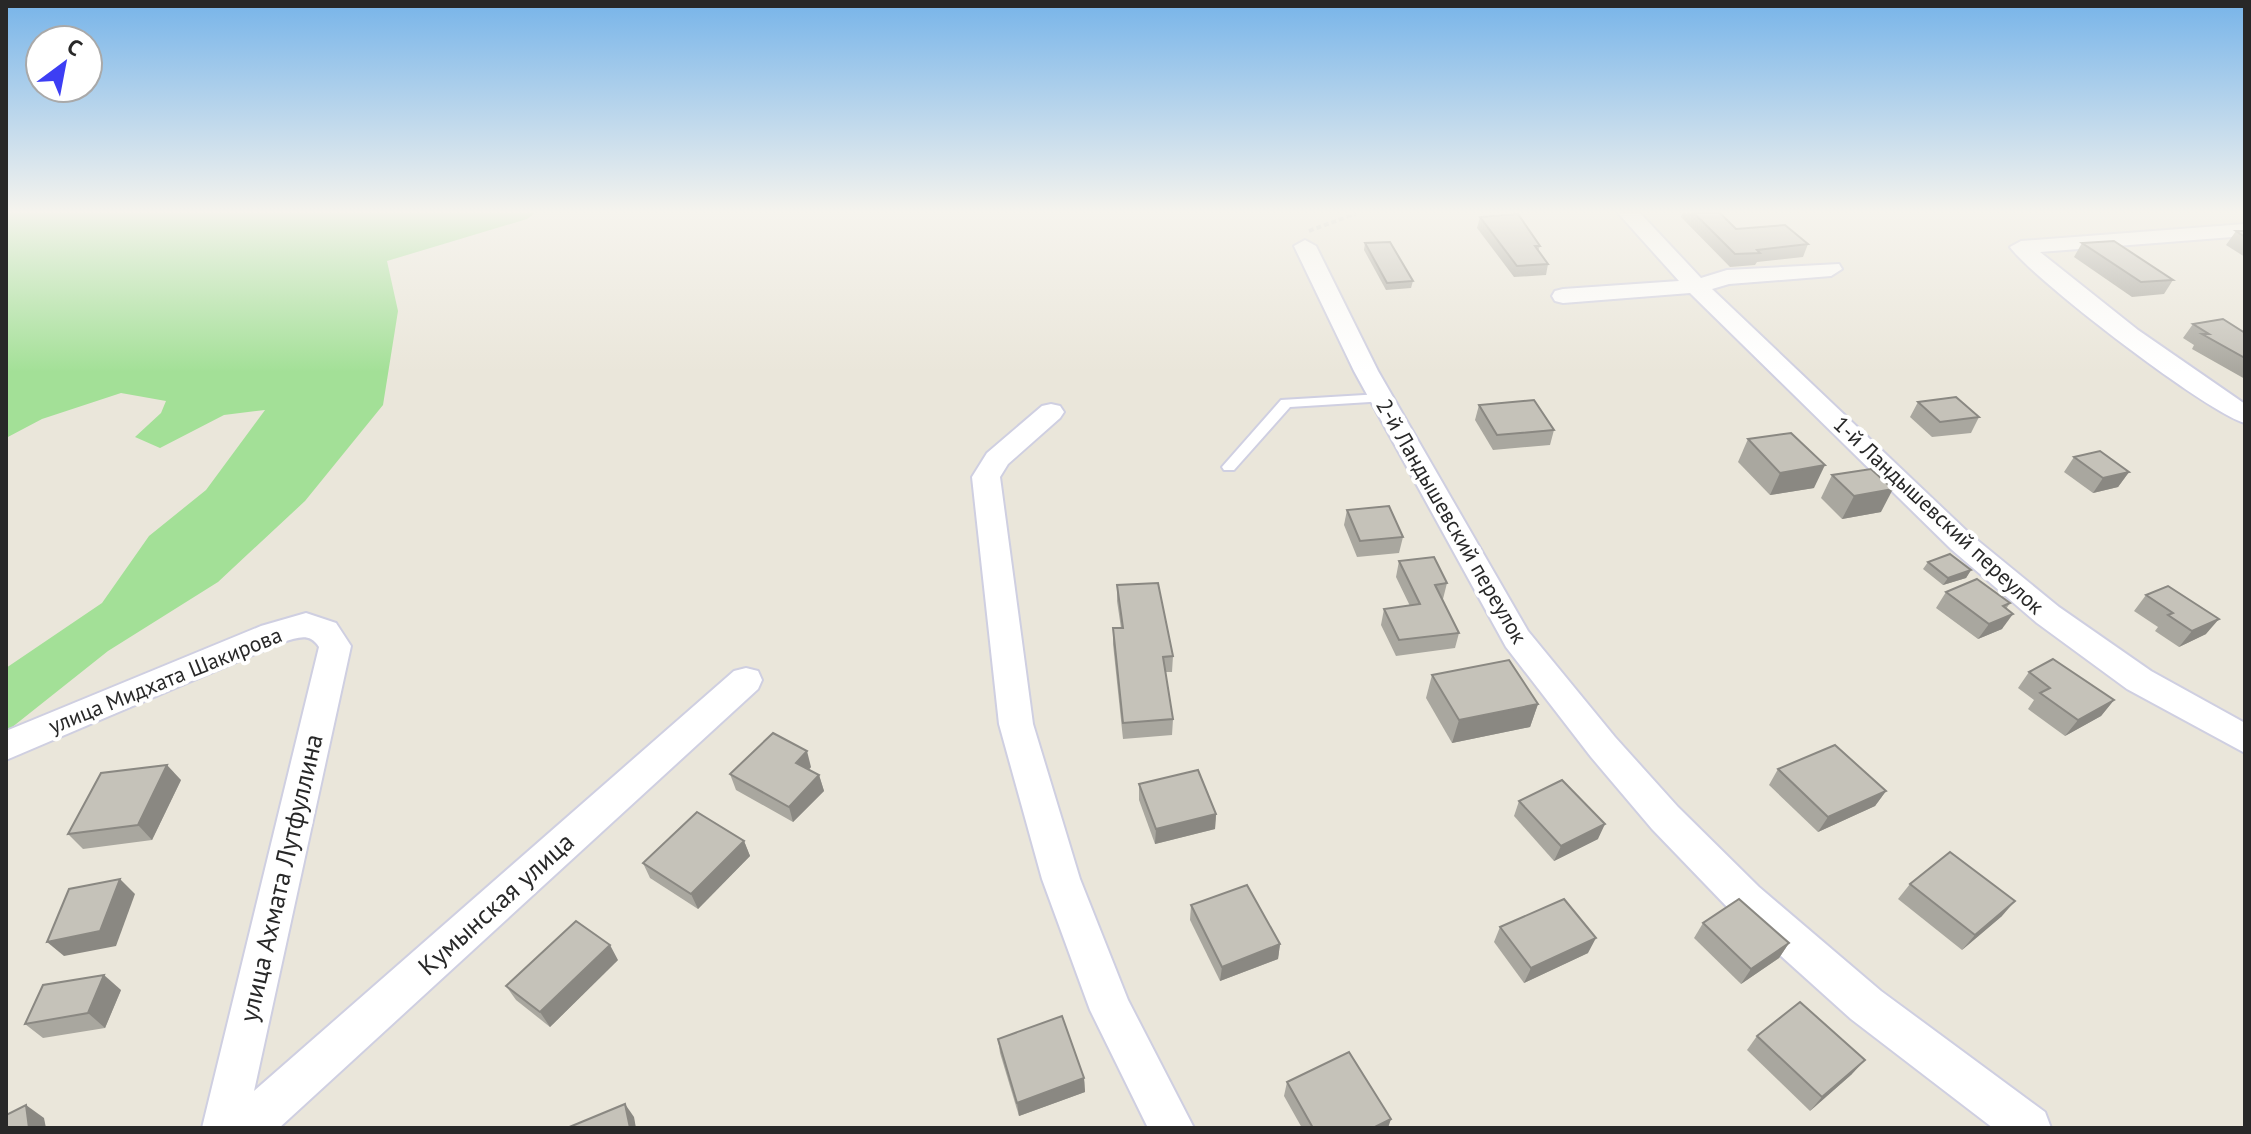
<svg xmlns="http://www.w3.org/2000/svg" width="2251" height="1134" font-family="'PT Sans',sans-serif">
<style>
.green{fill:#a3e097}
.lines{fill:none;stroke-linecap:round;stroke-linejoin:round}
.lane-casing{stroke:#cfcfe1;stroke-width:4}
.street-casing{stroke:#cfcfe1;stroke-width:4}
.path{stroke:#c7c7c7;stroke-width:4;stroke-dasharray:5 3;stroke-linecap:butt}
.lane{fill:#fff;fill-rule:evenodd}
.street{fill:#fff;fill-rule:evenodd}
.wall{fill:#a9a79f}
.shaded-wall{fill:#8a8882}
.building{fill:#c5c2b9;stroke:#8a8882;stroke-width:2}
.labels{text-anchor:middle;stroke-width:8;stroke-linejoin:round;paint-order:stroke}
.street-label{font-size:22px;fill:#282828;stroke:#fff}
.near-street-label{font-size:26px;fill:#282828;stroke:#fff}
</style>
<rect width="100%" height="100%" fill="#eae6da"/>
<path class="green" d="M6 213H535L527 219 387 261 398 311 383 405 305 501 218 582 108 651 6 732V668L102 603 149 536 206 490 265 410 224 415 160 448 135 437 161 413 166 401 121 393 42 419 6 438Z"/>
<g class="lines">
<g class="lane-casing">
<path id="lane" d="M1381 394 1388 398 1386 401 1290 407 1234 470H1224L1222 467 1281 400Z"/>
</g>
<g class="street-casing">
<g id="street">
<path d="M1618 213H1640L1701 278 1727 270 1839 264 1842 269 1831 276 1729 284 1712 289 1971 535 2059 607 2151 671 2245 723V753L2127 689 2037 623 1951 549 1690 293 1563 303 1555 301 1552 296 1555 291 1563 289 1679 281Z"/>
<path d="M2245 224V236L2040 252 2138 330 2245 404V423C2209 414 2033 279 2010 247L2021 241Z"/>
<path d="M1305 240 1316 246 1378 371 1528 631 1615 737 1678 807 1759 887 1881 991 2045 1112 2051 1128H1993L1851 1019 1731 911 1652 829 1591 757 1506 647 1354 371 1294 246Z"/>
<path d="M1051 404 1060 406 1064 412 1060 418 1008 464 1000 477 1033 724 1080 879 1128 1000 1194 1128H1148L1090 1010 1042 879 999 724 972 477 987 453 1042 406Z"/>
<path d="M306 613 336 623 351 646 254 1091 734 671 746 668 758 671 762 680 758 689 279 1128H202L319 647C309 632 298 638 283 642L6 760V731L261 626Z"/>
</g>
</g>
<path class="path" d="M1309 231 1357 213"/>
<use href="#lane" class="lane"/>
<use href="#street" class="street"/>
</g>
<g class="wall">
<path d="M1682 213H1720L1736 229 1808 244 1803 257 1757 262 1755 265 1730 267 1681 217Z"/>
<path d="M1480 217 1540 246 1538 251 1548 264 1546 275 1514 277 1477 228Z"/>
<path d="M2236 231H2245V257L2226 245Z"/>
<path d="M1365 243 1413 281 1411 288 1386 290 1364 250Z"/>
<path d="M2082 243 2173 280 2164 294 2132 297 2074 257Z"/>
<path d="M2193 324 2245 333V379L2192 349 2194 345 2183 338Z"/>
<path d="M1918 402 1979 417 1971 433 1932 437 1910 417Z"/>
<path d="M1479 405 1554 430 1550 445 1493 450 1475 420Z"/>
<path d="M1748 439 1814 488 1770 495 1738 462Z"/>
<path d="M2074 457 2129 472 2118 487 2093 493 2064 472Z"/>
<path d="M1832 475 1881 512 1842 519 1821 498Z"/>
<path d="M1347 510 1403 537 1399 553 1357 557 1344 525Z"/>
<path d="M1399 561 1447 583 1443 599H1442L1459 633 1455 648 1396 656 1381 625 1384 609 1410 606 1396 577Z"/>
<path d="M1928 562 1971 570 1966 578 1943 585 1923 569Z"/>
<path d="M1117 585 1173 656 1172 672H1165L1173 719 1172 735 1123 739 1113 644V628H1121L1117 601Z"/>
<path d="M1946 592 2010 603 2006 609 2002 629 1978 639 1936 608Z"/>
<path d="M2146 595 2206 634 2179 647 2155 631 2158 627 2134 611Z"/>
<path d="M2029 672 2114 700 2101 716 2065 736 2028 709 2034 700 2018 688Z"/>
<path d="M1432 675 1538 704 1530 727 1452 743 1426 698Z"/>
<path d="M811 767 809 770 819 775 824 791 793 822 736 790 730 774Z"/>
<path d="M1778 769 1886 791 1875 806 1818 832 1769 785Z"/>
<path d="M181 780 152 840 83 849 68 834Z"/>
<path d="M1139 784 1216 814 1215 829 1155 844 1139 800Z"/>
<path d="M1519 801 1598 839 1554 861 1514 816Z"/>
<path d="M744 841 750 856 698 909 650 878 643 863Z"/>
<path d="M1910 884 2002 916 1962 950 1898 899Z"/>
<path d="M1191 905 1280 944 1278 959 1220 981 1190 920Z"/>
<path d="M1703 923 1789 943 1779 958 1741 984 1694 938Z"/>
<path d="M1500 927 1588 953 1524 983 1494 942Z"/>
<path d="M618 960 550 1027 516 1000 506 986Z"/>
<path d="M121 990 105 1028 43 1038 25 1024Z"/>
<path d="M1757 1036 1852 1074 1810 1111 1747 1050Z"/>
<path d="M998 1039 1084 1078 1085 1092 1019 1116 1000 1053Z"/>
<path d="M1287 1082 1388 1128H1302L1284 1096Z"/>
</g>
<g class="shaded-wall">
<path d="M1825 465 1814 488 1770 495 1780 473Z"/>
<path d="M2129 472 2118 487 2093 493 2103 478Z"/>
<path d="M1893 489 1881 512 1842 519 1854 496Z"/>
<path d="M1971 570 1966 578 1943 585 1948 578Z"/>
<path d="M2013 614 2002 629 1978 639 1989 624Z"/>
<path d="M2219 619 2206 634 2179 647 2192 631Z"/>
<path d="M2114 700 2101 716 2065 736 2078 720Z"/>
<path d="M1538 704 1530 727 1452 743 1459 720Z"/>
<path d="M807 751 811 767 800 778 796 763Z"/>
<path d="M167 765 181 780 152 840 138 825Z"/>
<path d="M819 775 824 791 793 822 789 807Z"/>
<path d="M1886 791 1875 806 1818 832 1828 817Z"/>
<path d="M1216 814 1215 829 1155 844 1156 829Z"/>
<path d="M1605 824 1598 839 1554 861 1561 846Z"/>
<path d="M744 841 750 856 698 909 691 894Z"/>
<path d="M120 879 135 894 116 946 64 956 47 942Z"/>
<path d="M2015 901 2002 916 1962 950 1975 935Z"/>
<path d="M1596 938 1588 953 1524 983 1531 968Z"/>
<path d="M1789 943 1779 958 1741 984 1751 969Z"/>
<path d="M1280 944 1278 959 1220 981 1222 967Z"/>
<path d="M610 945 618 960 550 1027 540 1012Z"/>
<path d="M104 975 121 990 105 1028 88 1013Z"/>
<path d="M1865 1060 1852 1074 1810 1111 1822 1097Z"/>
<path d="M1084 1078 1085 1092 1019 1116 1017 1103Z"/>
<path d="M625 1104 634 1117 636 1128H630Z"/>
<path d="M26 1105 44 1118 46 1128H29Z"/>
<path d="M1391 1119 1388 1128H1373Z"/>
</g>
<g class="building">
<path d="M1694 213H1720L1736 229 1785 225 1808 244 1757 250 1760 253 1735 254Z"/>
<path d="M1518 214 1540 246H1535L1548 264 1517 266 1480 217Z"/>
<path d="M2236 231H2245V237Z"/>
<path d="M2114 241 2173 280 2141 282 2082 243Z"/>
<path d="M1390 242 1413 281 1387 283 1365 243Z"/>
<path d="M2223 319 2245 333V358L2202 334H2209L2193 324Z"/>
<path d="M1956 397 1979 417 1940 422 1918 402Z"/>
<path d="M1534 400 1554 430 1497 435 1479 405Z"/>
<path d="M1791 433 1825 465 1780 473 1748 439Z"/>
<path d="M2100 451 2129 472 2103 478 2074 457Z"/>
<path d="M1871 469 1893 489 1854 496 1832 475Z"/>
<path d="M1389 506 1403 537 1360 541 1347 510Z"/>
<path d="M1950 554 1971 570 1948 578 1928 562Z"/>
<path d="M1434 557 1447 583 1435 585 1459 633 1399 640 1384 609 1420 604 1399 561Z"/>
<path d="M1977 579 2010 603 2003 606 2013 614 1989 624 1946 592Z"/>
<path d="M1158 583 1173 656 1163 657 1173 719 1123 723 1113 628H1123L1117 585Z"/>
<path d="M2168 586 2219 619 2192 631 2168 615 2173 613 2146 595Z"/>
<path d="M2053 659 2114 700 2078 720 2040 693 2050 688 2029 672Z"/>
<path d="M1509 660 1538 704 1459 720 1432 675Z"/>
<path d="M773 733 807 751 796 763 819 775 789 807 730 774Z"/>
<path d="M1835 745 1886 791 1828 817 1778 769Z"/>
<path d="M167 765 138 825 68 834 101 773Z"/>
<path d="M1198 770 1216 814 1156 829 1139 784Z"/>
<path d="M1562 780 1605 824 1561 846 1519 801Z"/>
<path d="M697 812 744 841 691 894 643 863Z"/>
<path d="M1950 852 2015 901 1975 935 1910 884Z"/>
<path d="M120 879 100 931 47 942 69 889Z"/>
<path d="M1247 885 1280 944 1222 967 1191 905Z"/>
<path d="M1564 899 1596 938 1531 968 1500 927Z"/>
<path d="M1739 899 1789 943 1751 969 1703 923Z"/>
<path d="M576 921 610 945 540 1012 506 986Z"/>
<path d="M104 975 88 1013 25 1024 43 985Z"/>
<path d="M1800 1002 1865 1060 1822 1097 1757 1036Z"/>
<path d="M1062 1016 1084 1078 1017 1103 998 1039Z"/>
<path d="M1349 1052 1391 1119 1373 1128H1313L1287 1082Z"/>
<path d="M625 1104 630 1128H567Z"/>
<path d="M26 1105 29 1128H6V1115Z"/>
</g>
<linearGradient id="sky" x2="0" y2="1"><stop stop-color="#77b4e9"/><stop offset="0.57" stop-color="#f6f4ee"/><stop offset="1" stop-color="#f6f4ee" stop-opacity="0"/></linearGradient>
<rect width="2251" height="372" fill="url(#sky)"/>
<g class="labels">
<g class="street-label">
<text transform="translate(1939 515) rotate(43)" y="8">1-й Ландышевский переулок</text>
<text transform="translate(1452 521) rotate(60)" y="8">2-й Ландышевский переулок</text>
<text transform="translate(165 680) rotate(-22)" y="8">улица Мидхата Шакирова</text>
</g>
<g class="near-street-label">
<text transform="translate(281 878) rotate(-77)" y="9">улица Ахмата Лутфуллина</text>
<text transform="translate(496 904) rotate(-42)" y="9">Кумынская улица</text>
</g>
</g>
<rect width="2251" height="1134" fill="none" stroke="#282828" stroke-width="16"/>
<g transform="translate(64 64) rotate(32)"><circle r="38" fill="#ffffff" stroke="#a9a9a9" stroke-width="2"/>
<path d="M0-6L14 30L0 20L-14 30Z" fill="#3d3ef4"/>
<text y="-12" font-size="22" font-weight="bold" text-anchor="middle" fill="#282828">С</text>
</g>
</svg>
